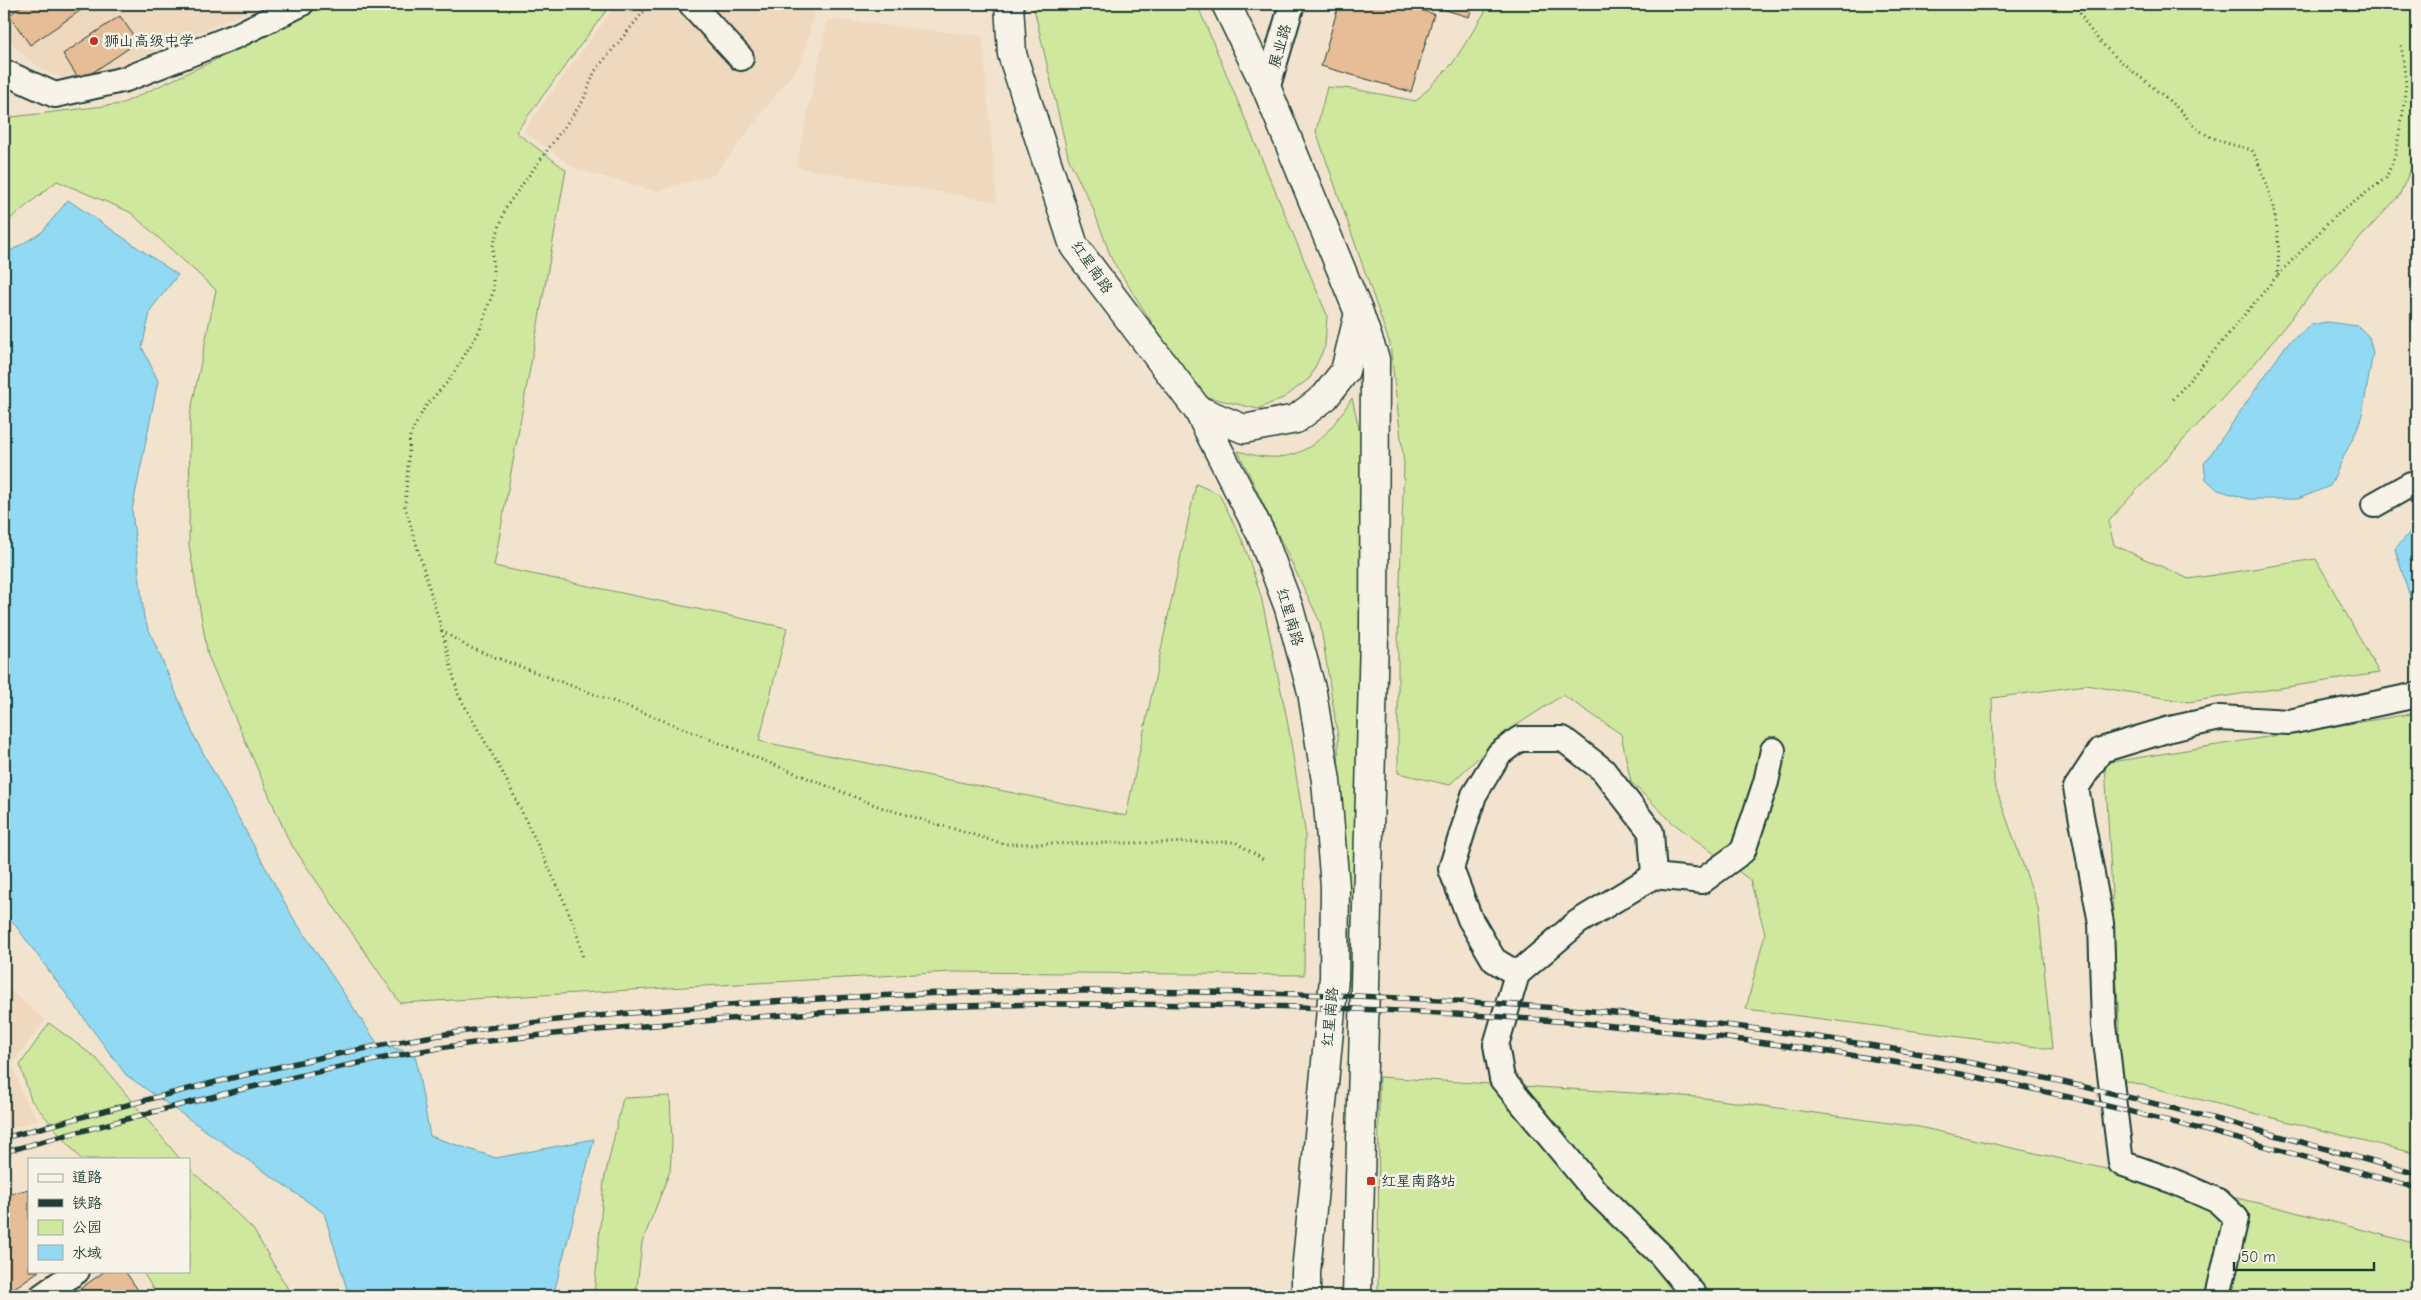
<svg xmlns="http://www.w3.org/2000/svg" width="2421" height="1300" font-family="'Comic Neue','LXGW WenKai TC',sans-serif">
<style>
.built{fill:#eed8be}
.green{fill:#d0e89d;stroke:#789268}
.water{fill:#92daf3;stroke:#649ba7}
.building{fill:#e6bd96;stroke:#1f3d34}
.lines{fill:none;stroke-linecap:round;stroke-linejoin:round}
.minor-casing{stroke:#1f3d34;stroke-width:28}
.major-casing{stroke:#1f3d34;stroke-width:31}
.path{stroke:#1f3d34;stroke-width:3;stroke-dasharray:1 4;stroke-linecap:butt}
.minor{stroke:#f7f3e8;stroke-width:24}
.major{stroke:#f7f3e8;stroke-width:28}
.rail-casing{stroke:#1f3d34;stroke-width:5.5}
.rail{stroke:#f7f3e8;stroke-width:4;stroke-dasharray:11;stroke-linecap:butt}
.poi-dot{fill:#c8321e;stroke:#f7f3e8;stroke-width:2}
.labels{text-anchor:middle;stroke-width:5;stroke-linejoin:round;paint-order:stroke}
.poi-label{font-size:15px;fill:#1f3d34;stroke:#f7f3e8;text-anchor:start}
.street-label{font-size:15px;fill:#1f3d34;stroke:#f7f3e8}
</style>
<rect width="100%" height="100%" fill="#f2e3cf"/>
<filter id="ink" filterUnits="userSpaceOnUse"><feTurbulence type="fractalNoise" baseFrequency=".02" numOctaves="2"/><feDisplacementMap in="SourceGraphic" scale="10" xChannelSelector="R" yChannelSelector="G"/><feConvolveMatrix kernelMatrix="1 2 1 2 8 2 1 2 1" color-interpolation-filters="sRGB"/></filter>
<g filter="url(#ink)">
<g class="built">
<path d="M4 4H265L77 84 43 70 18 50 4 32Z"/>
<path d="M617 4H816L802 61 715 174 657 191 576 169 523 131Z"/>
<path d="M828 19 982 36 997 202 796 167Z"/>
<path d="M4 987 12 992 45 1020 12 1064 24 1099 39 1120 4 1130Z"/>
</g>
<g class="green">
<path d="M326 4H611L516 132 566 170 494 566 787 628 759 741 1126 816 1196 484 1219 494 1243 542 1261 596 1287 719 1305 830 1304 975 951 972 400 1003 289 841 208 656 189 545 190 415 216 290 130 212 57 181 4 224V118L121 104 245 46Z"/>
<path d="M1033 4H1197L1327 315 1325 346 1310 378 1285 397 1258 409 1203 396 1191 384 1112 260 1093 208 1069 160Z"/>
<path d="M1487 4H2417V155L2399 196 2326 275 2256 362 2108 521 2114 545 2189 579 2316 559 2379 673 2188 702 2086 685 1992 698 1994 783 2038 907 2052 1049 1746 1009 1765 933 1750 880 1673 823 1631 782 1621 734 1563 695 1506 732 1449 785 1398 773V641L1404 464 1390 344 1316 131 1327 87 1353 89 1416 101 1453 63 1485 12Z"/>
<path d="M1352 398 1362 442 1359 846 1351 985 1339 984 1341 863 1338 737 1320 622 1238 451C1247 453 1258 457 1268 457 1310 460 1332 429 1352 398Z"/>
<path d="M2417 713V1154L2122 1080 2105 763Z"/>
<path d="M49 1023 96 1058 180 1159H81L31 1100 20 1065Z"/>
<path d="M1379 1077 1697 1097 1919 1127 2276 1207 2417 1244V1296H1378Z"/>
<path d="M670 1096 672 1143 670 1171 642 1243 636 1296H594L604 1181 623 1098Z"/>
<path d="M189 1168 253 1229 292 1296H158L142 1271H189Z"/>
</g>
<g class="water">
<path d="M68 200 178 275 151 309 142 347 158 381 132 510 144 618 195 738 292 916 377 1043 415 1054 430 1136 496 1158 594 1139 553 1296H349L324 1213 126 1075 4 910V255L42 232Z"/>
<path d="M2417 216V264L2415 260 2412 229Z"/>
<path d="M2326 322 2358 326 2369 337 2373 353 2361 420 2330 486 2298 499H2248L2218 490 2206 479 2204 464 2287 344 2311 325Z"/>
<path d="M2417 524V619L2395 549Z"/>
</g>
<g class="building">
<path d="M25 4H90L30 45 9 15Z"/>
<path d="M1339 4H1399L1434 14 1411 92 1321 66Z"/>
<path d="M1425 4H1473L1469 17Z"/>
<path d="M120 16 138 42 80 81 63 54Z"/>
<path d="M29 1189V1271H39L4 1295V1196Z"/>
<path d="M105 1271H125L142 1296H70Z"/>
</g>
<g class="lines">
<g class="minor-casing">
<g id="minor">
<path d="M691 4 741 58"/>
<path d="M4 72 55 95 126 79 238 35 301 4"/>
<path d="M1267 89 1292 4"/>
<path d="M2374 505 2411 484 2417 483"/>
<path d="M1517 974 1494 960 1470 919 1451 869 1474 795 1499 754 1519 739H1563L1603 770 1651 832 1654 876"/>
<path d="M42 1296 77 1271"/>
<path d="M1695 1296 1662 1256 1594 1190 1502 1079 1496 1045 1517 974 1578 922 1654 876 1702 881 1743 851 1766 782 1773 750"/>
<path d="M2218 1296 2236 1218 2218 1201 2173 1181 2121 1163 2104 1025 2101 923 2076 788 2101 750 2170 729 2220 718 2289 722 2417 695"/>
</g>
</g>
<g class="major-casing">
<g id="major">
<path d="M1009 4 1012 54 1074 246 1198 410 1261 534 1289 608 1312 692 1326 781 1335 887 1334 978 1306 1272V1296"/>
<path d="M1226 4 1267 89 1359 313 1375 359 1374 636 1357 1296"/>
<path d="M1198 410 1244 429 1296 419 1325 397 1345 371 1359 313"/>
</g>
</g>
<g class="path">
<path d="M650 4 595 71 583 101 506 207 493 246V292L480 330 450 379 425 407 410 435 405 506 442 631 468 647 647 714 880 807 1004 844 1235 842 1266 861"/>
<path d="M2076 4C2092 47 2141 75 2174 105 2184 113 2191 125 2202 132 2218 142 2234 145 2252 150 2271 187 2283 234 2277 276L2171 402"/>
<path d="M2278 275 2333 218 2386 178 2395 156 2403 112 2406 83 2401 44"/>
<path d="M442 631 458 694 505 777 556 883 576 929 583 958"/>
</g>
<use href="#minor" class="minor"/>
<use href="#major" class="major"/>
<g class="rail-casing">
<g id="rail">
<path d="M4 1138C142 1101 280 1062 422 1038 503 1024 584 1017 666 1010 797 999 927 991 1059 991 1350 990 1641 1004 1928 1055 2093 1084 2256 1129 2417 1174"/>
<path d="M4 1152C142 1115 280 1076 422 1051 503 1037 584 1031 666 1024 797 1013 927 1005 1059 1004 1350 1003 1641 1017 1928 1068 2093 1098 2256 1143 2417 1188"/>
</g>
</g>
<use href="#rail" class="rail"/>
</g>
</g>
<g class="poi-dot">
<circle cx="94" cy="41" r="5"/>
<rect x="1366" y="1176" width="10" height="10" rx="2.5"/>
</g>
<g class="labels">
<g class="poi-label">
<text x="104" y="46">狮山高级中学</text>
<text x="1381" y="1186">红星南路站</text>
</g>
<g class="street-label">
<text transform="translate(1280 46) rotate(-74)" y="5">展业路</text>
<text transform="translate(1092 267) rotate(55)" y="5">红星南路</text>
<text transform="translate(1290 617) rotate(73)" y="5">红星南路</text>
<text transform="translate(1330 1017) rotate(-85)" y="5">红星南路</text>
</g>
</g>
<rect width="2421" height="1300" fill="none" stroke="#f7f3e8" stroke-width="20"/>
<rect x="10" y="10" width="2401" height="1280" fill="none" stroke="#1f3d34" stroke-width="2" filter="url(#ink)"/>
<rect x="28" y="1158" width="162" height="115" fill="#f7f3e8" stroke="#a1aaa0"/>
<rect x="38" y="1174" width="25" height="8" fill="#f7f3e8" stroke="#a1aaa0"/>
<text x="72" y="1182" font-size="15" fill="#1f3d34">道路</text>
<rect x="38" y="1199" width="25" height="8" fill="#1f3d34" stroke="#a1aaa0"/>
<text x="72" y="1208" font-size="15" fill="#1f3d34">铁路</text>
<rect x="38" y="1220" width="25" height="15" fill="#d0e89d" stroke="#a1aaa0"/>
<text x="72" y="1232" font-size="15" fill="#1f3d34">公园</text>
<rect x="38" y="1245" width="25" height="15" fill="#92daf3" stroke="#a1aaa0"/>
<text x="72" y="1258" font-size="15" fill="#1f3d34">水域</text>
<path d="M2234 1262v8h140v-8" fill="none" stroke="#1f3d34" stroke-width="2.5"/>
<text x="2241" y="1262" font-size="15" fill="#1f3d34" stroke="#f7f3e8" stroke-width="4" paint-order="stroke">50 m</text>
</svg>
